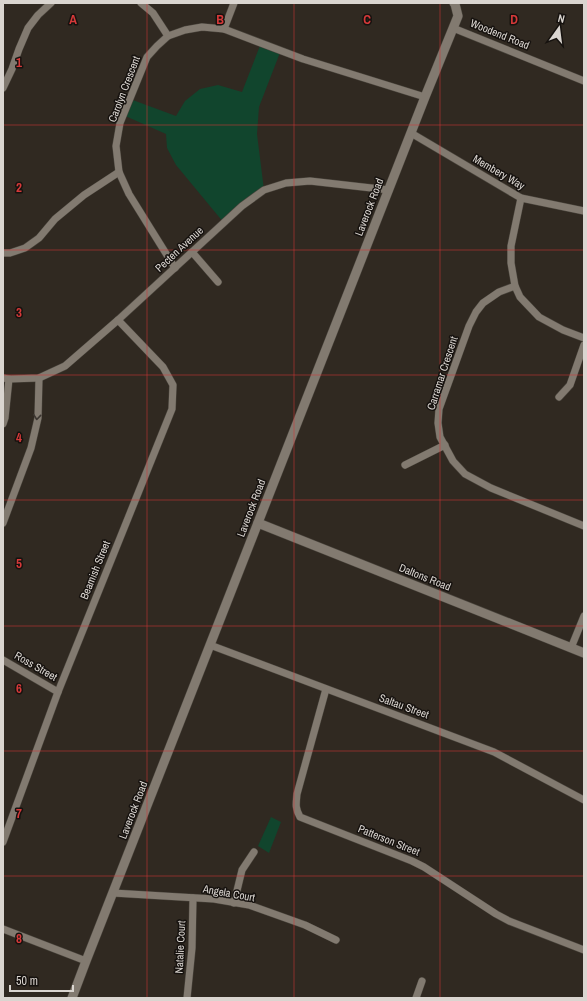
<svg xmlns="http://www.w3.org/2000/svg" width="587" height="1001" font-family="'Archivo Narrow',sans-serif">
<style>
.green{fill:#11452d}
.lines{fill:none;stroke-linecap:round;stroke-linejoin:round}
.minor-casing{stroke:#4a453d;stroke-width:8}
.tertiary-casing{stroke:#4a453d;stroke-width:10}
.minor{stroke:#827a70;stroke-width:7}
.tertiary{stroke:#827a70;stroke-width:9}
.oneway{stroke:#3c3631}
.grid{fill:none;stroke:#d63939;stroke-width:1;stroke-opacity:0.55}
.labels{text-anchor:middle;stroke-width:3;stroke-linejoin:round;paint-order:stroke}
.street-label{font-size:11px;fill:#dad5d0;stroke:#16120f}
.grid-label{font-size:13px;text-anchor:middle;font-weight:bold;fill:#d63939;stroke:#16120f;stroke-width:3;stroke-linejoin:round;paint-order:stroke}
</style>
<rect width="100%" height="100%" fill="#302921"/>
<g class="green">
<path d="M261 43 281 50 259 107 257 134 264 190 224 223 176 165 167 148 166 134 123 115 130 99 176 116 185 101 200 89 218 85 242 92Z"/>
<path d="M271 817 281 822 269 853 258 846Z"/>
</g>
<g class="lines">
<g class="minor-casing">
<g id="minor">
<path d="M141 3 153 13 168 36"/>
<path d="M453 28 584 81"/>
<path d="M224 29 234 3"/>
<path d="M3 88 12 69 19 49 28 28 38 15 51 3"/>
<path d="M411 133 521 198 584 211"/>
<path d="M521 198 511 246V263L515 286 520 297 539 317 563 330 584 338"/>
<path d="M192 252 218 282"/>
<path d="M3 253H10L25 248 39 238 55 219 84 195 119 172"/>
<path d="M175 268 129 194 119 172 116 146 120 123 147 57 157 46 168 36 185 30 202 27 224 29 303 59 425 97"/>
<path d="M515 286 499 292 483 303 476 312 469 326 439 409 438 423 440 437 453 461 465 474 491 488 584 526"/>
<path d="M3 378 9 379 39 378 65 366 118 320 242 206 264 190 286 183 310 181 389 190"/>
<path d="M559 397 570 385 584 345"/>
<path d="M3 424 5 418 9 379"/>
<path d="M405 465 445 445"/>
<path d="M3 523 31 448 38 418 39 378"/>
<path d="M210 645 494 752 584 800"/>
<path d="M571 648 584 616"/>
<path d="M3 660 58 692"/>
<path d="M326 689 297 794C296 804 295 808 300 817L412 861 424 867 496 914 509 921 584 950"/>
<path d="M3 842 58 692 172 409 173 385 163 367 118 320"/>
<path d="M113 893 214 899 249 905 305 925 336 940"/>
<path d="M234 903 242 870 254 852"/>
<path d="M3 929 86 961"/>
<path d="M187 998 192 948 193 898"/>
<path d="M416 998 422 981"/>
</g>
</g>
<g class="tertiary-casing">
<g id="tertiary">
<path d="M258 523 584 653"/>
<path d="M72 998 86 961 425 97 458 16 455 4 454 3"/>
</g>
</g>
<use href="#minor" class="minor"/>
<use href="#tertiary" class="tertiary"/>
</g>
<defs><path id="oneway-chevron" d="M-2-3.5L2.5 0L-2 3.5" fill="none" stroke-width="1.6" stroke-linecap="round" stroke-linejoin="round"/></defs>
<use class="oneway" href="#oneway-chevron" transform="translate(37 417) rotate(96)"/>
<path class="grid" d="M147 3V998M294 3V998M440 3V998M3 125H584M3 250H584M3 375H584M3 500H584M3 626H584M3 751H584M3 876H584"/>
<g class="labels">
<g class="street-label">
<text transform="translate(500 34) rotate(22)" y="4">Woodend Road</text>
<text transform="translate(124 89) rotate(-69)" y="4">Carolyn Crescent</text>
<text transform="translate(499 172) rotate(30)" y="4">Membery Way</text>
<text transform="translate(369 207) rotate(-69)" y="4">Laverock Road</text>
<text transform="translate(179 249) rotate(-43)" y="4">Pecten Avenue</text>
<text transform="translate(442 373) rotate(-72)" y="4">Carramar Crescent</text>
<text transform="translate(251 508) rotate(-69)" y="4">Laverock Road</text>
<text transform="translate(95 570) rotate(-68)" y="4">Beamish Street</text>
<text transform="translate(425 577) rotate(22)" y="4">Daltons Road</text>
<text transform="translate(36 666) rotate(30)" y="4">Ross Street</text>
<text transform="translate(404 706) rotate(20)" y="4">Saltau Street</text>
<text transform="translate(133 810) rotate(-69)" y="4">Laverock Road</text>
<text transform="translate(389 840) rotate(22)" y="4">Patterson Street</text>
<text transform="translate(229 893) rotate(10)" y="4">Angela Court</text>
<text transform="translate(180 947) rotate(-87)" y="4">Natalie Court</text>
</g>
</g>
<g class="grid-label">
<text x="73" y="24">A</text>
<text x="220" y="24">B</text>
<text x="367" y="24">C</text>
<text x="514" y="24">D</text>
<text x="19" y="67">1</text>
<text x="19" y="192">2</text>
<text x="19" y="317">3</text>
<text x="19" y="442">4</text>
<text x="19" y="568">5</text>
<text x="19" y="693">6</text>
<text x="19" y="818">7</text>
<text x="19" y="943">8</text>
</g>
<rect width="587" height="1001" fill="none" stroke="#dad5d0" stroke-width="8"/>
<g transform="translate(559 28) rotate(14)" stroke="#16120f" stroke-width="3" paint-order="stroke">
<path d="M0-3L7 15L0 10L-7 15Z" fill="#dad5d0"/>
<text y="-6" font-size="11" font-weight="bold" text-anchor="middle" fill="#dad5d0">N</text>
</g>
<path d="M10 985v6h63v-6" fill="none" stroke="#dad5d0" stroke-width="2"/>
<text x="16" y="985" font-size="12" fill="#dad5d0" stroke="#16120f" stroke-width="3" paint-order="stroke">50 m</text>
</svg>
